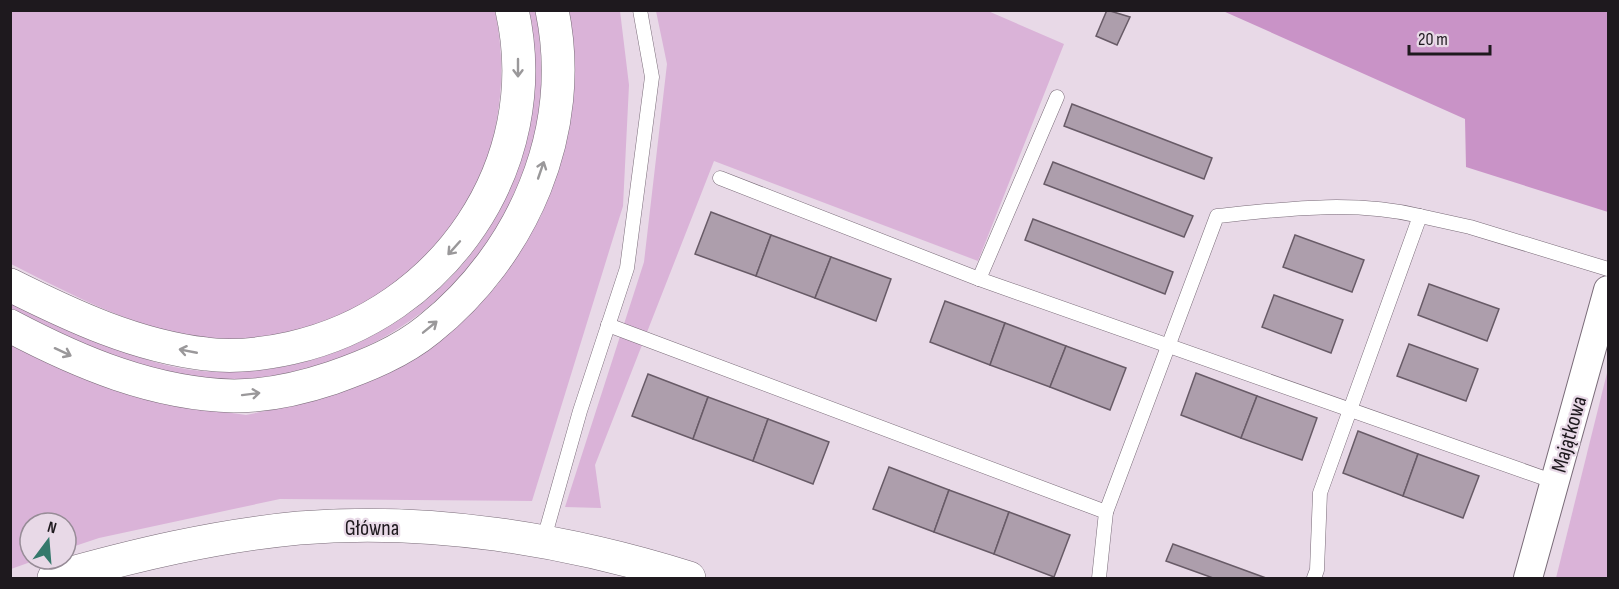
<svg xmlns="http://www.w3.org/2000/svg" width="1619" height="589" font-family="'Sofia Sans Condensed',sans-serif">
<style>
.green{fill:#dab3d8}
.forest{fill:#c993c7}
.building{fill:#ad9eac;stroke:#685b67;stroke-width:1.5}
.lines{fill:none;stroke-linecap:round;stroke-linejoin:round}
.service-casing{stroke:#796b78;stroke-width:15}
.minor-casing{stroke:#796b78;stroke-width:30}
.secondary-casing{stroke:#796b78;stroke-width:34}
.motorway-casing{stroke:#796b78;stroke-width:34}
.service{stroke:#fff;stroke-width:14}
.minor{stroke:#fff;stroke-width:28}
.secondary{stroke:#fff;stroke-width:33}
.motorway{stroke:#fff;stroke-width:33}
.oneway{stroke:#9a989a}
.labels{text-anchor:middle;stroke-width:4.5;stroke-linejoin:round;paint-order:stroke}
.street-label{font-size:22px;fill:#1e191e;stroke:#e8d9e7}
</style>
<rect width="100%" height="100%" fill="#e8d9e7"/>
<g class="green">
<path d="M10 11H495C513 94 492 188 433 252 417 270 397 283 376 296 365 303 354 313 342 318 307 333 265 341 227 339 144 335 83 300 11 264Z"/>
<path d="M529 11H537C541 53 545 95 536 137 508 255 413 345 296 371 262 379 227 383 192 377 127 366 69 338 11 308L10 299C71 326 134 365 201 371 326 381 448 315 504 202 515 178 519 153 524 127 533 85 536 54 529 11Z"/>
<path d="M569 11H620L629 85 623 206 532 501 280 499 99 538 66 549V523H30V559H39L11 569 10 340 204 409 246 415 290 406 421 353 467 318 498 284 541 216 557 171 573 83V40Z"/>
<path d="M656 11H988L1064 44 978 261 714 161 595 465 601 508 565 507 644 262 667 64Z"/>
<path d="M1608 369V578H1556Z"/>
</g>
<path class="forest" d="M1223 11H1608V212L1466 167 1465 119Z"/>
<g class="building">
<path d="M1107 10 1130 17 1117 45 1096 36Z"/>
<path d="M1072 104 1212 158 1204 179 1064 126Z"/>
<path d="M1053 162 1193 216 1184 237 1044 184Z"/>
<path d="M711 212 771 235 756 276 695 254Z"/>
<path d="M1033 219 1173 272 1165 294 1025 240Z"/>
<path d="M771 235 831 257 815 298 756 276Z"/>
<path d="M1295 235 1364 260 1352 292 1283 267Z"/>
<path d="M831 257 891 279 876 321 815 298Z"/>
<path d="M1429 284 1499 309 1487 341 1418 315Z"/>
<path d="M1274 295 1343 320 1331 353 1262 327Z"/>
<path d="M945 301 1005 323 990 365 930 342Z"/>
<path d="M1005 323 1066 346 1050 387 990 365Z"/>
<path d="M1409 344 1478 369 1466 401 1397 376Z"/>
<path d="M1066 346 1126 368 1110 410 1050 387Z"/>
<path d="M1196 373 1257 396 1241 438 1181 415Z"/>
<path d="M648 374 708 397 693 439 632 416Z"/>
<path d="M1257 396 1317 418 1302 460 1241 438Z"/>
<path d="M708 397 768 419 753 461 693 439Z"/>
<path d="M768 419 829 442 813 484 753 461Z"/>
<path d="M1358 431 1418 454 1403 496 1343 473Z"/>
<path d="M1418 454 1479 476 1463 518 1403 496Z"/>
<path d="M889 467 949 490 934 532 873 509Z"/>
<path d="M949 490 1009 512 994 554 934 532Z"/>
<path d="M1009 512 1070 535 1054 577 994 554Z"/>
<path d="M1173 544 1266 578H1213L1166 561Z"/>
</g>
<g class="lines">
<g class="service-casing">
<g id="service">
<path d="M720 178 979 279 1555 482"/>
<path d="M979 279 1057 97"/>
<path d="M608 325 1106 512 1099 578"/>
<path d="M1106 512 1217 216C1285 209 1353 200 1420 216"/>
<path d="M543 542 580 411 627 268 652 77 640 10"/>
<path d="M1314 578 1317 570 1320 493 1420 216 1470 227 1608 269"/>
</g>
</g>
<g class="minor-casing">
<path id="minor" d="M1528 578 1608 290"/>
</g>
<g class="secondary-casing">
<path id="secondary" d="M54 578C135 555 215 536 299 528 429 517 565 539 689 578"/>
</g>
<g class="motorway-casing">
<g id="motorway">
<path d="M10 285C72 316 136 346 206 354 234 358 264 354 291 348 443 314 547 165 512 10"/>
<path d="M10 326C80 363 154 394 234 396 266 396 302 388 332 378 366 366 401 352 429 329 523 254 577 131 552 10"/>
</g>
</g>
<use href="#service" class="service"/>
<use href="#minor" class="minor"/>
<use href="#secondary" class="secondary"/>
<use href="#motorway" class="motorway"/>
</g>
<defs><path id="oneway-shaft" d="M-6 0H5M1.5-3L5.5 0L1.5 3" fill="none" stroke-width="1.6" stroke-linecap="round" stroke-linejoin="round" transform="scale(1.5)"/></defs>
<g class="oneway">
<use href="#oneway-shaft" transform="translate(518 68) rotate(90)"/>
<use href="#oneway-shaft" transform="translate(541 170) rotate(-71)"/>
<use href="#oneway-shaft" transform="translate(454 248) rotate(132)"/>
<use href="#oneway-shaft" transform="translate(430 327) rotate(-39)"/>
<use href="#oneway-shaft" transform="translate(188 351) rotate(-169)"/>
<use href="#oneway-shaft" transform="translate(63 352) rotate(25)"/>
<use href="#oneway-shaft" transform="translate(251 394) rotate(-7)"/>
</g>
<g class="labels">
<g class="street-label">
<text transform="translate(1568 434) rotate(-74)" y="8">Majątkowa</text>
<text x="372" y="535">Główna</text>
</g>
</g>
<rect width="1619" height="589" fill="none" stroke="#1e191e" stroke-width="24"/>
<g transform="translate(48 541) rotate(16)"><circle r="28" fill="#e8d9e7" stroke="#978c97" stroke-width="1.5"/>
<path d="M0-4.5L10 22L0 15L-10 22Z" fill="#35796c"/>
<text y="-9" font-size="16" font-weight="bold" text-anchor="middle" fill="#1e191e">N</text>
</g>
<path d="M1409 45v9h81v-9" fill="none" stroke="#1e191e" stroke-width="3"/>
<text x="1418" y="45" font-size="18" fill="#1e191e" stroke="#e8d9e7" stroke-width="4.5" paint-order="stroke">20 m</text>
</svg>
